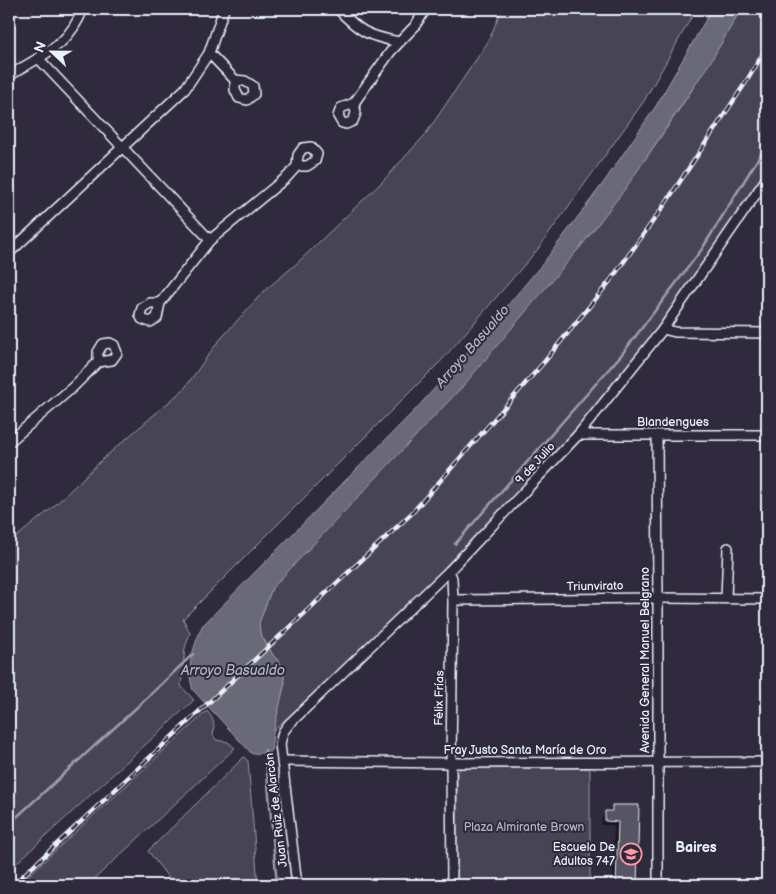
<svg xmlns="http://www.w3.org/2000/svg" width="776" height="894" font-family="'Balsamiq Sans',sans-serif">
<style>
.green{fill:#464455;stroke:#979aa6}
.water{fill:#696978;stroke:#9c9fab}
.shadow{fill:#0007}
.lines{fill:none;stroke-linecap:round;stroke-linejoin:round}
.stream{stroke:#9c9fab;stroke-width:2.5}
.building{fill:#575565;stroke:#e8f1f8}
.minor-casing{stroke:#e8f1f8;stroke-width:12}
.minor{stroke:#2f2a3d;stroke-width:9}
.rail-casing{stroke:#e8f1f8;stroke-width:4.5}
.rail{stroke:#2f2a3d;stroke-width:2.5;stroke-dasharray:8;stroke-linecap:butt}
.labels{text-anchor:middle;stroke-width:4;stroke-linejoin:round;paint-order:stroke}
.street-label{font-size:12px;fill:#e8f1f8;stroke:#2f2a3d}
.park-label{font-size:12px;fill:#afb4bf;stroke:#2f2a3d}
.poi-label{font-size:12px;fill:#e8f1f8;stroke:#2f2a3d;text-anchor:end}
.water-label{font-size:14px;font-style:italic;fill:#afb4be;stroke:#2f2a3d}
.neighbourhood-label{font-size:14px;font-weight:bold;fill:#e8f1f8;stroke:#2f2a3d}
</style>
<rect width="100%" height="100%" fill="#2f2a3d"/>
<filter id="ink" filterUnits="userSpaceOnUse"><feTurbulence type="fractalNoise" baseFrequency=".02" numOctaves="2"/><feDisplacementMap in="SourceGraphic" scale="10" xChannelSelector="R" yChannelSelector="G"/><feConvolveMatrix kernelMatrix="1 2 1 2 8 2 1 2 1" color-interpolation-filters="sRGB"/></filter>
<g filter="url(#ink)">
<g class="green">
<path d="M502 9H696L644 101 538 249 442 360 183 619 190 633 185 648 181 686 194 700 9 870V543L53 507 105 457 184 389 217 343 263 292 295 265 382 182 425 135 488 42Z"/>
<path d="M741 9H767V169L654 334 574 433 455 561 273 731 285 682 281 664 273 655 260 633 259 623 272 588 581 246C639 171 694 92 741 9Z"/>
<path d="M207 711C214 719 215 724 213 735L216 740 228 742 235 748 88 885H18Z"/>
<path d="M244 757 248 761 258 885H174L148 851Z"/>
<path d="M464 768H590V885H457V775L460 769Z"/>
</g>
<path class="water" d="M712 9H741L711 61 625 189 581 246 463 386 272 588 259 623 260 633 273 655 281 664 285 682 273 733 271 752 252 754 193 690C185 667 194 647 202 626L416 409 481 337 544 262 604 182 656 106Z"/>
<path class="shadow" d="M613 806H638L636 885H610H613L614 825H601L602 817 606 813H609V810Z"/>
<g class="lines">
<g class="stream">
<path d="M455 544 622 354 702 249 767 144"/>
<path d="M265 750 277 885"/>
<path d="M9 824 147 698 193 654"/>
</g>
</g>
<path class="building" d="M612 805H639L637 885H616L618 822 605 821V811H612Z"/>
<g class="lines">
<g class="minor-casing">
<g id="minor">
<path d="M338 9C360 32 368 36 399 42"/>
<path d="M209 53 235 80 245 81 253 86 254 94 247 100 239 98 235 90V80"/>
<path d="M39 59 210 240"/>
<path d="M9 76C42 54 67 49 83 9"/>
<path d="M354 103 356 113 353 121 346 124 342 123 338 116 341 108 354 103 391 51 414 27 426 9"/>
<path d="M9 253 185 89 209 53 224 9"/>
<path d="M160 303H150L142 308 140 315 142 319 150 322 157 318 160 303 210 240 287 177 297 166 298 155 303 148 311 147 317 154 315 161 307 166H297"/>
<path d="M663 329 675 332 767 333"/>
<path d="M578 435H767"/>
<path d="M657 435 658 598V885"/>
<path d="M9 442 73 387 98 362 112 360 117 353 114 345 110 343 103 344 98 352V362"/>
<path d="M449 571 452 578 453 600 451 763 452 885"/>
<path d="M726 598 728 548"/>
<path d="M453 600 658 598 767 599"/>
<path d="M283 761 451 763 767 762"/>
<path d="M297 885 280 744 283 732 289 724 449 571 578 435 663 329 767 178"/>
</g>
</g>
<use href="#minor" class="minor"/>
<g class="rail-casing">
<path id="rail" d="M13 885 412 513 545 361 610 281 663 207 746 82 767 47"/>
</g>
<use href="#rail" class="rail"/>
</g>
</g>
<defs>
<g id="school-ring" transform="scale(1.125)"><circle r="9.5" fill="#2f2a3d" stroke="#ff9aa2" stroke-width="1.5"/><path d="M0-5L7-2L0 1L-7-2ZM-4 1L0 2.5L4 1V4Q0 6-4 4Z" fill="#ff9aa2"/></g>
</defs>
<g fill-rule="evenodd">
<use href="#school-ring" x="631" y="854"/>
</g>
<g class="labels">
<g class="street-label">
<text x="673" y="426">Blandengues</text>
<text transform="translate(535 463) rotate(-47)" y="4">9 de Julio</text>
<text transform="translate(595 586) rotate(-1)" y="4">Triunvirato</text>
<text transform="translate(645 660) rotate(-90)" y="4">Avenida General Manuel Belgrano</text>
<text transform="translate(439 698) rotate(-89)" y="4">Félix Frías</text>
<text x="525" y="754">Fray Justo Santa María de Oro</text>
<text transform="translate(276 810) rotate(-97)" y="4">Juan Ruiz de Alarcón</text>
</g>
<g class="park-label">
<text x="524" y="831">Plaza Almirante Brown</text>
</g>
<g class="poi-label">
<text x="615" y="851">Escuela De<tspan x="615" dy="14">Adultos 747</tspan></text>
</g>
<g class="water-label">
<text transform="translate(472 346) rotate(-49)" y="5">Arroyo Basualdo</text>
<text x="233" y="675">Arroyo Basualdo</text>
</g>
<g class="neighbourhood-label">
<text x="696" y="852">Baires</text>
</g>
</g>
<rect width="776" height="894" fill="none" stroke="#2f2a3d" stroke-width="30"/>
<rect x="15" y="15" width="746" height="864" fill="none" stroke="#e8f1f8" stroke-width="2" filter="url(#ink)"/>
<g transform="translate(52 52) rotate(292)" stroke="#2f2a3d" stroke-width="4" paint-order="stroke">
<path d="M0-4L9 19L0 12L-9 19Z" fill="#e8f1f8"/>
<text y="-8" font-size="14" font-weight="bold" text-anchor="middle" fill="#e8f1f8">N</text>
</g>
</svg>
